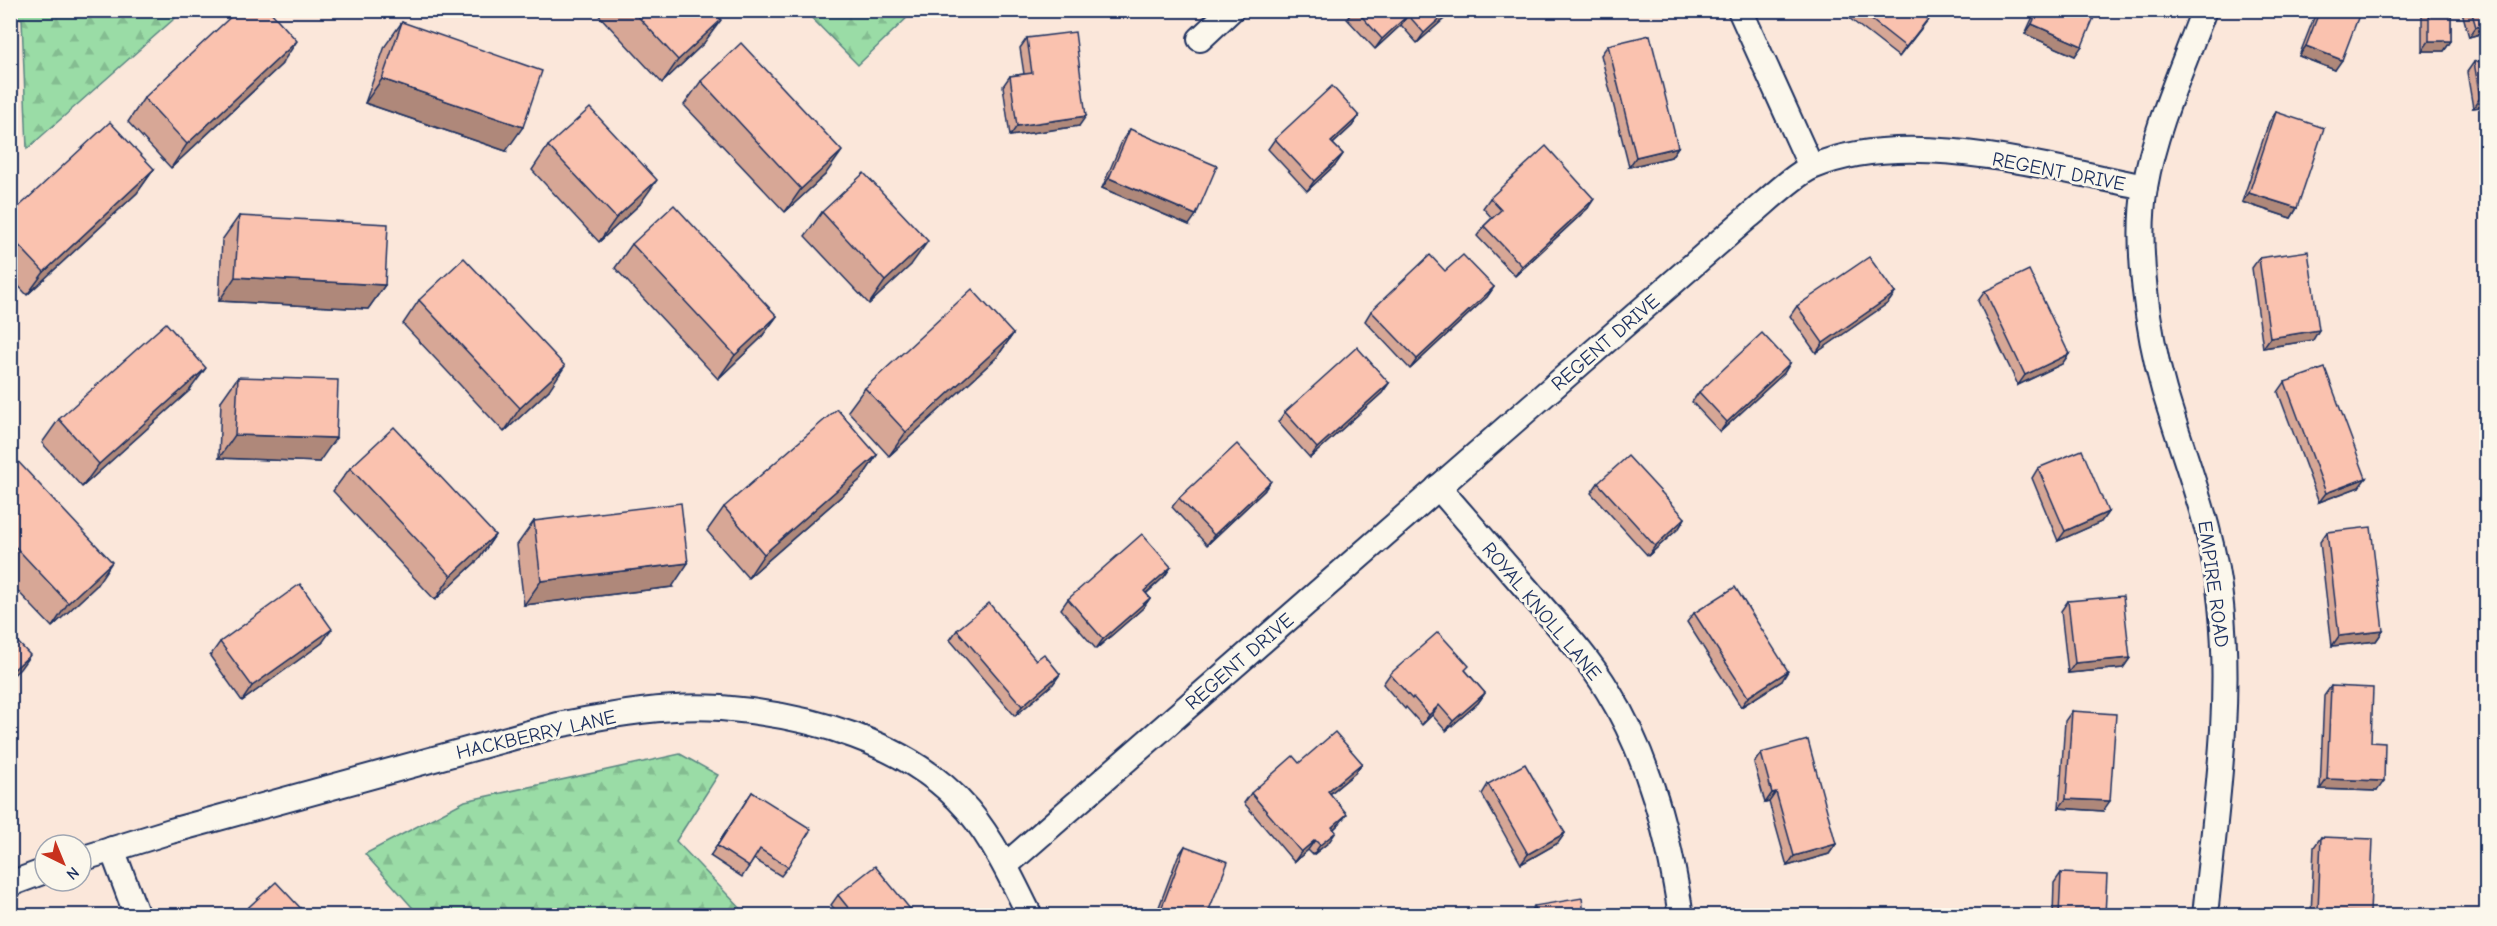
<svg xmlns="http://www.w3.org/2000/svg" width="2497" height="926" font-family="'Comic Neue',sans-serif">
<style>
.forest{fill:url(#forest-firs);stroke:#5a8682;stroke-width:1.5}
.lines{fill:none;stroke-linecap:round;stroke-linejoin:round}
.street-casing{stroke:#1b2f5e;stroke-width:28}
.street{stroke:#fbf7ec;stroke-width:24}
.wall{fill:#d7a796;stroke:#1b2f5e;stroke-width:1.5}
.shaded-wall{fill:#af887a;stroke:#1b2f5e;stroke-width:1.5}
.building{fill:#fac2af;stroke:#1b2f5e;stroke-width:1.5}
.labels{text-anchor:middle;stroke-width:6;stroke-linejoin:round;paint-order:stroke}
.street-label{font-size:20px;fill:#1b2f5e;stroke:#fbf7ec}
</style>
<defs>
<pattern id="forest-firs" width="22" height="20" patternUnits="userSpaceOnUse" patternTransform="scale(1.5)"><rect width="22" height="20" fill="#9adca6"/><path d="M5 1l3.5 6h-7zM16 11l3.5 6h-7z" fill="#84bd91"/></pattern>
</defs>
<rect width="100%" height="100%" fill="#fbe7da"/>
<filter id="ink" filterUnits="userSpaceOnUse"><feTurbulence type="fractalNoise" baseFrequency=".0167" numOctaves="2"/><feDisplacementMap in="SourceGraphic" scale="12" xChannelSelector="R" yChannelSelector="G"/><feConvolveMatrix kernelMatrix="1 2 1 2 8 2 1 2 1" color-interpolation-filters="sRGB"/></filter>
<g filter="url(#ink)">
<g class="forest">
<path d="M10 11H183L27 149 22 19 11 15Z"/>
<path d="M805 11H914L858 65Z"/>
<path d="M680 754 718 775 676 841 747 915H419L365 854 465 801Z"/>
</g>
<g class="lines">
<g class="street-casing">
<g id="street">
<path d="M1740 10 1811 167"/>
<path d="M2204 10C2183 67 2155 127 2145 187 2135 245 2148 334 2164 390 2185 462 2214 529 2221 605 2232 708 2215 813 2205 916"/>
<path d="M1200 39 1231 10"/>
<path d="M1438 487C1471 525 1504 563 1537 601 1562 630 1588 658 1608 691 1650 759 1669 837 1681 916"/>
<path d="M112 849 137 916"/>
<path d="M81 859 171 831 558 725C611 715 666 704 721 708 807 715 909 741 968 810 994 841 1012 879 1030 916"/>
<path d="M1006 865 1748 217C1764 204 1795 174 1812 167 1907 126 2048 168 2145 187"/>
<path d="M10 884 45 871"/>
</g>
</g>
<use href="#street" class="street"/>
</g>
<g class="wall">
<path d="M594 10H713L704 43 662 83Z"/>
<path d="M1353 10H1450L1445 18 1417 43 1401 25 1375 49 1347 19Z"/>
<path d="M1840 10H1935L1899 57 1840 11Z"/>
<path d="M2036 10H2097L2075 56 2025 34Z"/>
<path d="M2317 10H2361L2335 70 2299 56Z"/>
<path d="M2422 10H2451V41L2444 51H2422Z"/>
<path d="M2463 10H2487V32L2469 37 2462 12Z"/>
<path d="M402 22 506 151 365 103 385 46Z"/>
<path d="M1027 38 1079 126 1010 136 1003 86 1010 76 1024 74 1020 48Z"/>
<path d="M1608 45 1678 147 1671 157 1629 167 1601 55Z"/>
<path d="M2474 62 2487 106 2473 108 2467 72Z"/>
<path d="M281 65 171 168 128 122 144 98Z"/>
<path d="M701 81 825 175 785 212 684 105Z"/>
<path d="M2276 112 2297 208 2291 218 2242 202 2269 122Z"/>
<path d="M1359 116 1352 126 1333 144 1343 154 1336 164 1307 191 1268 149 1275 139Z"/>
<path d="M1130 129 1189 225 1102 188 1123 139Z"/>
<path d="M548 146 640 204 599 242 532 170Z"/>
<path d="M154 169 137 193 27 295 10 277V215Z"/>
<path d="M1490 198 1588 208 1515 276 1477 236 1484 226 1492 218 1483 208Z"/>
<path d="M822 212 911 265 869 304 805 236Z"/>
<path d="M239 216 385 285 368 309 219 301 222 240Z"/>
<path d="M632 244 777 316 760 339 718 379 615 268Z"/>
<path d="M2259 258 2313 340 2263 348 2252 268Z"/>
<path d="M1445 271 1494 287 1487 297 1410 369 1365 321 1371 311Z"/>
<path d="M1985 291 2069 354 2062 364 2018 385 1978 301Z"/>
<path d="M1895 293 1888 303 1816 353 1790 316 1797 306Z"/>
<path d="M419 300 549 390 504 432 403 324Z"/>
<path d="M1013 334 997 357 889 456 848 411 865 388Z"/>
<path d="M1790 363 1784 373 1720 432 1692 402 1699 392Z"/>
<path d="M238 377 319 462 219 458 221 401Z"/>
<path d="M2285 382 2359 487 2319 502 2278 392Z"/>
<path d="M1389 383 1382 393 1310 458 1278 422 1285 412Z"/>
<path d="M189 391 82 487 42 443 59 419Z"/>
<path d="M11 454 96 586 52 627 10 583Z"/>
<path d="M877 455 861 479 748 578 707 531 724 507Z"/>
<path d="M350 468 495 535 479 559 435 600 333 491Z"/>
<path d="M2038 468 2108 512 2101 522 2058 541 2032 478Z"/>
<path d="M1598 483 1685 518 1679 528 1648 556 1591 493Z"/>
<path d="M1264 491 1207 545 1172 507 1179 498Z"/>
<path d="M534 521 672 587 524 605 517 545Z"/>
<path d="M2327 532 2383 631 2376 641 2332 646 2320 542Z"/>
<path d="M1171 567 1164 577 1146 594 1150 598 1143 608 1096 649 1061 609 1068 599Z"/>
<path d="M2068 601 2130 658 2123 668 2068 673 2061 611Z"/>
<path d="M1694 613 1782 681 1741 707 1687 622Z"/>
<path d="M957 630 1036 660 1060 674 1053 684 1015 716 950 640Z"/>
<path d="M220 642 322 643 242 701 210 656Z"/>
<path d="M1466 671 1485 693 1478 703 1446 731 1432 715 1422 725 1406 707 1405 709 1383 684 1390 674Z"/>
<path d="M2331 686 2371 742 2377 791 2320 789 2324 696Z"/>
<path d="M2072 711 2103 811 2059 808 2065 721Z"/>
<path d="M1761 753 1836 844 1829 854 1787 866 1769 802 1765 803 1754 763Z"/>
<path d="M1299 763H1362L1355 773 1330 794 1340 823 1334 829 1329 842 1313 855 1308 850 1294 862 1244 803 1251 793Z"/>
<path d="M1488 784 1565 833 1558 843 1521 864 1482 794Z"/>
<path d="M752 792 788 867 781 876 754 859 742 877 710 856Z"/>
<path d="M2321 837 2368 915H2311L2314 847Z"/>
<path d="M1185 846 1207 915H1156L1178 856Z"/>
<path d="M2061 873 2105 915H2053L2054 883Z"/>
<path d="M838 895 915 915H840L831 905Z"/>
<path d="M1534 906 1584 915H1527Z"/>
</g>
<g class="shaded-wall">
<path d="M1449 10H1450L1445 18 1417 43 1424 33Z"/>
<path d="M1935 10 1931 16 1899 57 1906 47Z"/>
<path d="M1408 15 1401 25 1375 49 1382 39Z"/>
<path d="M721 20 704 43 662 83 678 60Z"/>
<path d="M2032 24 2082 46 2075 56 2025 34Z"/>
<path d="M2487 24V32L2469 37 2476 27Z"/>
<path d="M297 41 281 65 171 168 187 144Z"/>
<path d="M2429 41H2451L2444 51H2422Z"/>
<path d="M2306 46 2342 60 2335 70 2299 56Z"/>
<path d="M382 79 523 127 506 151 365 103Z"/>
<path d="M2487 97V106L2473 108 2480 98Z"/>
<path d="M1086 116 1079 126 1010 136 1017 126Z"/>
<path d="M1359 116 1352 126 1324 152 1331 142Z"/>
<path d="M1678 147 1671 157 1629 167 1636 157Z"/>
<path d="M842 151 825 175 785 212 801 189Z"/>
<path d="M1343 154 1336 164 1307 191 1314 181Z"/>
<path d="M154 169 137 193 27 295 44 272Z"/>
<path d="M1109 178 1196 215 1189 225 1102 188Z"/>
<path d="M657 180 640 204 599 242 616 218Z"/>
<path d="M2249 193 2297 208 2291 218 2242 202Z"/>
<path d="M1594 199 1588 208 1515 276 1522 266Z"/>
<path d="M928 241 911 265 869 304 885 281Z"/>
<path d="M235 277 385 285 368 309 219 301Z"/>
<path d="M1494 287 1487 297 1410 369 1417 359Z"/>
<path d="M1895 293 1888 303 1816 353 1823 343Z"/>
<path d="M777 316 760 339 718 379 735 355Z"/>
<path d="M2319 330 2313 340 2263 348 2270 338Z"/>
<path d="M1013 334 997 357 889 456 906 432Z"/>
<path d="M2069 354 2062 364 2018 385 2025 375Z"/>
<path d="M1790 363 1784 373 1720 432 1727 422Z"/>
<path d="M565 366 549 390 504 432 520 408Z"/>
<path d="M206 368 189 391 82 487 99 464Z"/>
<path d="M1389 383 1382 393 1310 458 1317 448Z"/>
<path d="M235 435 336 438 319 462 219 458Z"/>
<path d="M877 455 861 479 748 578 764 554Z"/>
<path d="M2366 478 2359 487 2319 502 2326 493Z"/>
<path d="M1271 481 1264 491 1207 545 1214 535Z"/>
<path d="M2108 512 2101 522 2058 541 2065 531Z"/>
<path d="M1685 518 1679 528 1648 556 1655 546Z"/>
<path d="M495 535 479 559 435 600 451 576Z"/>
<path d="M112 562 96 586 52 627 68 603Z"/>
<path d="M688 563 672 587 524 605 541 581Z"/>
<path d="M1171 567 1164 577 1137 601 1144 591Z"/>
<path d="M1150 598 1143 608 1096 649 1103 639Z"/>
<path d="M332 629 322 643 242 701 252 686Z"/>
<path d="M2383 631 2376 641 2332 646 2339 636Z"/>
<path d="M30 655 20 669 10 678V673Z"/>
<path d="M2130 658 2123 668 2068 673 2075 663Z"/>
<path d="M1788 671 1782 681 1741 707 1748 697Z"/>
<path d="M1060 674 1053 684 1015 716 1022 706Z"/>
<path d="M1485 693 1478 703 1446 731 1453 721Z"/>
<path d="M1439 705 1432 715 1422 725 1429 715Z"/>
<path d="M1362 763 1355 773 1321 801 1328 791Z"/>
<path d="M2327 779 2384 781 2377 791 2320 789Z"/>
<path d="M1776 792 1769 802 1765 803 1772 793Z"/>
<path d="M2066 799 2110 801 2103 811 2059 808Z"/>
<path d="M1347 814 1340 823 1325 837 1332 827Z"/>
<path d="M1336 832 1329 842 1313 855 1320 845Z"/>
<path d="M1565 833 1558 843 1521 864 1528 854Z"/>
<path d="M1315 840 1308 850 1294 862 1301 852Z"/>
<path d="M1836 844 1829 854 1787 866 1794 856Z"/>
<path d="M2318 911 2370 913 2368 915H2315Z"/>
</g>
<g class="building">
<path d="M10 10H13L10 40Z"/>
<path d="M238 10H269L297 41 187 144 144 98Z"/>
<path d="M632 10H713L721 20 678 60Z"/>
<path d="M1356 10H1449L1424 33 1408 15 1382 39Z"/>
<path d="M1859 10H1935L1906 47Z"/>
<path d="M2038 10H2097L2082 46 2032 24Z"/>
<path d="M2320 10H2361L2342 60 2306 46Z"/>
<rect x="2429" y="10" width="22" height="31"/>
<path d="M2471 10H2487V24L2476 27Z"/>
<path d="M402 22 542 71 523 127 382 79Z"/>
<path d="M1075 32 1086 116 1017 126 1010 76 1032 73 1027 38Z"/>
<path d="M1650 35 1678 147 1636 157 1608 45Z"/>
<path d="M741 43 842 151 801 189 701 81Z"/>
<path d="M2487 60V97L2480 98 2474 62Z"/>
<path d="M1332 86 1359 116 1331 142 1343 154 1314 181 1275 139Z"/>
<path d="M590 108 657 180 616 218 548 146Z"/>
<path d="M2276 112 2324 128 2297 208 2249 193Z"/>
<path d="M110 122 154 169 44 272 10 236V215Z"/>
<path d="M1130 129 1217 166 1196 215 1109 178Z"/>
<path d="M1546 146 1594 199 1522 266 1484 226 1501 210 1490 198Z"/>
<path d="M864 173 928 241 885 281 822 212Z"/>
<path d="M674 205 777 316 735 355 632 244Z"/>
<path d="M239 216 388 224 385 285 235 277Z"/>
<path d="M2308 251 2319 330 2270 338 2259 258Z"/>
<path d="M1430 255 1445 271 1463 255 1494 287 1417 359 1371 311Z"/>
<path d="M1869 257 1895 293 1823 343 1797 306Z"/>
<path d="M464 258 565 366 520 408 419 300Z"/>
<path d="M2029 270 2069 354 2025 375 1985 291Z"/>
<path d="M972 289 1013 334 906 432 865 388Z"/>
<path d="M166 323 206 368 99 464 59 419Z"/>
<path d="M1762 333 1790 363 1727 422 1699 392Z"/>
<path d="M1357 347 1389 383 1317 448 1285 412Z"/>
<path d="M2325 368 2366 478 2326 493 2285 382Z"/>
<path d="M238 377 338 380 336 438 235 435Z"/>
<path d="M837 409 877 455 764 554 724 507Z"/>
<path d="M394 427 495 535 451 576 350 468Z"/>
<path d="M1237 444 1271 481 1214 535 1179 498Z"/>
<path d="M2082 450 2108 512 2065 531 2038 468Z"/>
<path d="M11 454 112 562 68 603 10 541Z"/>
<path d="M1628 456 1685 518 1655 546 1598 483Z"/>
<path d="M681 503 688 563 541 581 534 521Z"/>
<path d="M2371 527 2383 631 2339 636 2327 532Z"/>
<path d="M1142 534 1171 567 1144 591 1150 598 1103 639 1068 599Z"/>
<path d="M300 584 332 629 252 686 220 642Z"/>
<path d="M1735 587 1788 671 1748 697 1694 613Z"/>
<path d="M2123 596 2130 658 2075 663 2068 601Z"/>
<path d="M989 603 1036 660 1044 654 1060 674 1022 706 957 630Z"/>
<path d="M1438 632 1469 666 1465 670 1485 693 1453 721 1439 705 1429 715 1413 697 1412 699 1390 674Z"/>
<path d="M10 634 30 655 10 673Z"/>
<path d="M2331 686 2373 688 2371 742 2385 743 2384 781 2327 779Z"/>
<path d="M2072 711 2116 714 2110 801 2066 799Z"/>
<path d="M1335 732 1362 763 1328 791 1347 814 1332 827 1336 832 1320 845 1315 840 1301 852 1251 793 1293 756 1299 763Z"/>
<path d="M1808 740 1836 844 1794 856 1776 792 1772 793 1761 753Z"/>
<path d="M1525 764 1565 833 1528 854 1488 784Z"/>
<path d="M752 792 811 829 788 867 760 849 749 867 717 846Z"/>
<path d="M2321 837 2373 839 2370 913 2318 911Z"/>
<path d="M1185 846 1228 862 1207 915H1159Z"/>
<path d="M875 866 915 915H854L838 895Z"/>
<path d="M2061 873 2107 875 2105 915H2059Z"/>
<path d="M276 882 307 915H240Z"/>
<path d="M1582 898 1584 915H1535L1534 906Z"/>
<path d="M1850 909 1851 915H1802Z"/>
</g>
</g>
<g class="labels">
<g class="street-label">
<text transform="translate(2059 171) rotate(11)" y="7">REGENT DRIVE</text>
<text transform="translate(1605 342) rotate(-41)" y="7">REGENT DRIVE</text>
<text transform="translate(2214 584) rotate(82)" y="7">EMPIRE ROAD</text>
<text transform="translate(1542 611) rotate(50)" y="7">ROYAL KNOLL LANE</text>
<text transform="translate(1239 661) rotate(-41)" y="7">REGENT DRIVE</text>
<text transform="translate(536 734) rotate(-13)" y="7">HACKBERRY LANE</text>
</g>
</g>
<rect width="2497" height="926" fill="none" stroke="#fbf7ec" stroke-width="36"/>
<rect x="18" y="18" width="2461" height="890" fill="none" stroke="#1b2f5e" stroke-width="2" filter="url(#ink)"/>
<g transform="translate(63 863) rotate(137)"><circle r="28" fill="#fbf7ec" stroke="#a1a7b3" stroke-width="1.5"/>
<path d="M0-4.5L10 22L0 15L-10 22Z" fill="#c8321e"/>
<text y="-9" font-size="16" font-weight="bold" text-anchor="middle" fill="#1b2f5e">N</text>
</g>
</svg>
